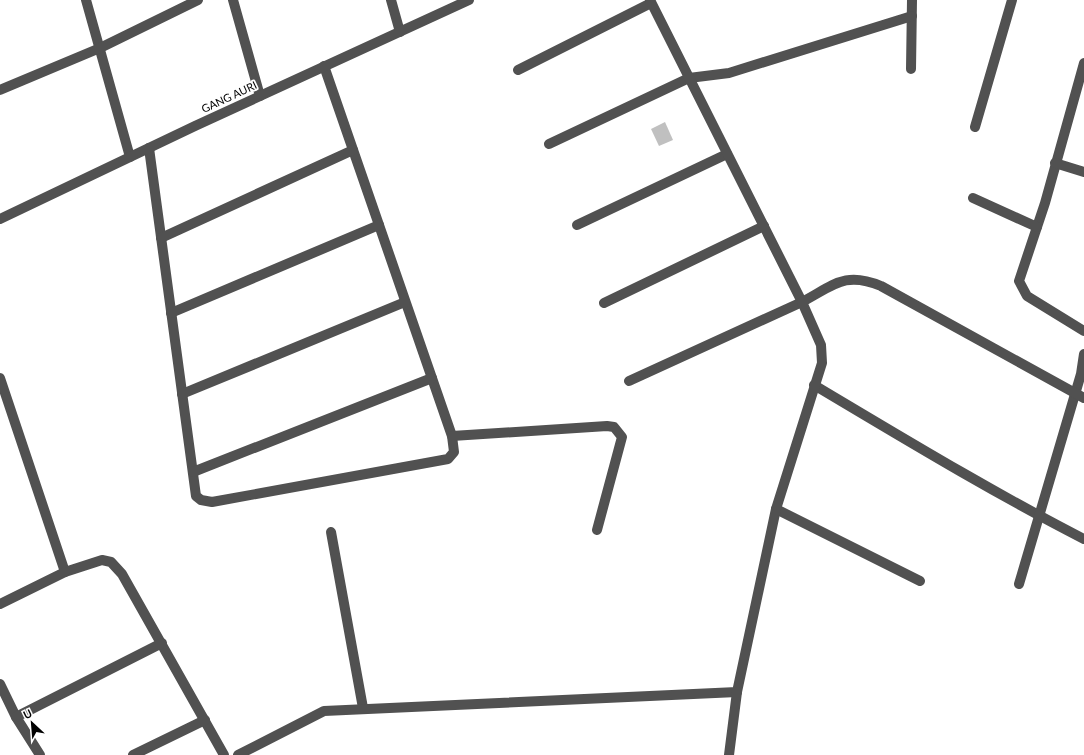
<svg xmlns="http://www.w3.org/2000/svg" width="1084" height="755" font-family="Lato,sans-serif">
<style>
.building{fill:#c0c0c0}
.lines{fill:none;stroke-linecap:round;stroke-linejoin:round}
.minor{stroke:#515151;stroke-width:10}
.labels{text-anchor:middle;stroke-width:3.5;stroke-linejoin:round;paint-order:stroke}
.street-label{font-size:11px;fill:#000;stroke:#fff}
</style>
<rect width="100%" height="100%" fill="#fff"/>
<path class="building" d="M665 122 673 140 659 146 651 129Z"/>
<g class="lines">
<g class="minor">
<path d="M86 0 130 157"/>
<path d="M233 0 260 96"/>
<path d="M391 0 400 32"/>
<path d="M1084 63 1045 203 1019 281 1027 296 1084 331"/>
<path d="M911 69 912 0"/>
<path d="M518 70 651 3"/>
<path d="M0 90 100 48 198 0"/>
<path d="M975 127 1012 0"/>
<path d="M549 144 689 78 729 73 912 16"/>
<path d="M149 148 196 496 201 500 212 502 448 459 454 452 452 436 324 66"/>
<path d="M1055 163 1084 172"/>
<path d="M973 198 1037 227"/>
<path d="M0 219 195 126 469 0"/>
<path d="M577 225 727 154"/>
<path d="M161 238 353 150"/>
<path d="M604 303 764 226"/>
<path d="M171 313 379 225"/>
<path d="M0 378 65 572 102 560 111 562 122 574 224 755"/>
<path d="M629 381 802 302 650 0"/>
<path d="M814 385C903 438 992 492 1084 539"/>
<path d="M182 394 405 302"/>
<path d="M452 436 607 426 614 427 622 437 597 530"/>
<path d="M193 472 432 378"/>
<path d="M776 509 920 581"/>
<path d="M331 532 363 708"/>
<path d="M1019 584 1081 374 1084 354"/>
<path d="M0 604 65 572"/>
<path d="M0 684 16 717 40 755"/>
<path d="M16 717 162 643"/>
<path d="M133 755 205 720"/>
<path d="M238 755 324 711 737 692 776 509 822 363 821 345 802 302C834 285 845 271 881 286L1084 398"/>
<path d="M729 755 737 692"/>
</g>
</g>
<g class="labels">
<g class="street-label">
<text transform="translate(229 97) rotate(-25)" y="4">GANG AURI</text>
</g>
</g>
<g transform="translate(32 723) rotate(334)" stroke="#ffffff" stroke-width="3" paint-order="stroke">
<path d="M0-3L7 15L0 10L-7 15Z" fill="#000000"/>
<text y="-6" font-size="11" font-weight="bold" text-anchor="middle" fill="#000000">U</text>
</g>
</svg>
